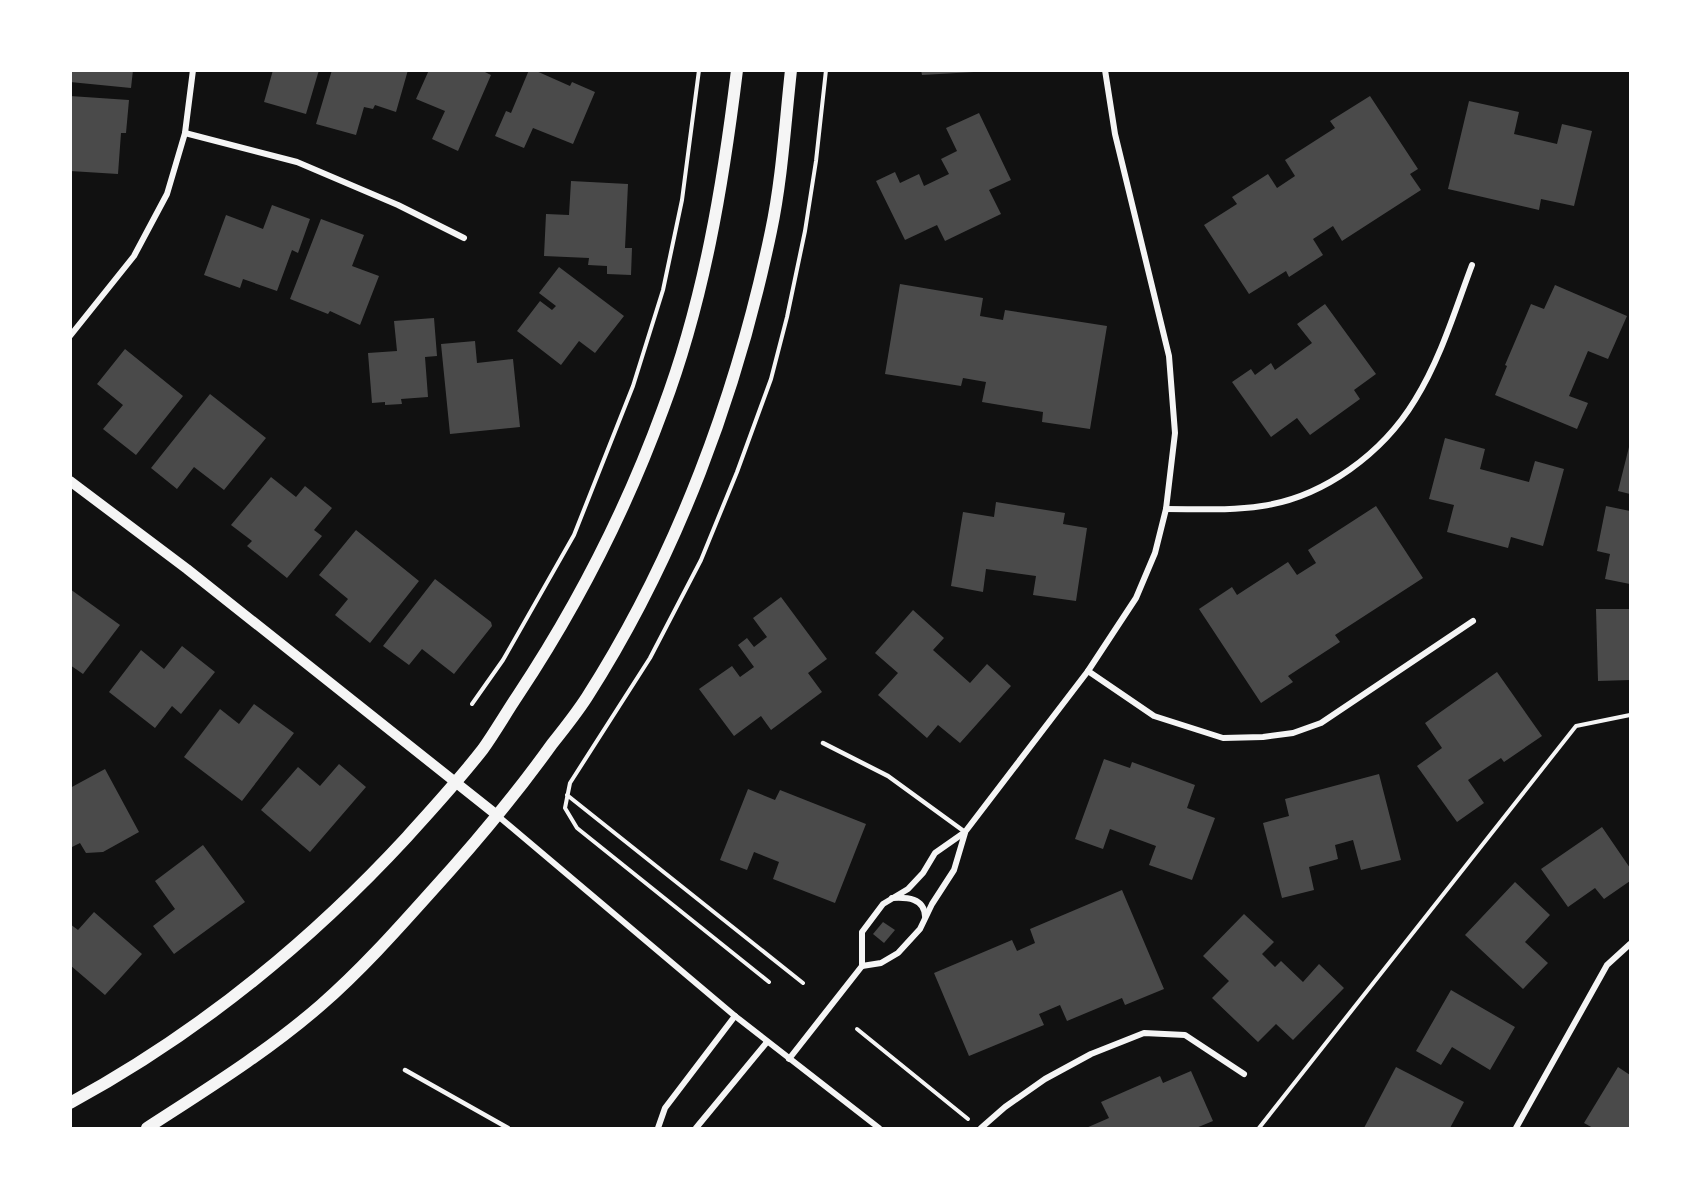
<svg xmlns="http://www.w3.org/2000/svg" width="1701" height="1199" font-family="'Fira Sans',sans-serif">
<style>
.building{fill:#4a4a4a}
.lines{fill:none;stroke-linecap:round;stroke-linejoin:round}
.path{stroke:#f5f5f5;stroke-width:4}
.service{stroke:#f5f5f5;stroke-width:4.5}
.minor{stroke:#f5f5f5;stroke-width:6}
.tertiary{stroke:#f5f5f5;stroke-width:10}
.secondary{stroke:#f5f5f5;stroke-width:12}
</style>
<rect width="100%" height="100%" fill="#111"/>
<g class="building">
<path d="M70 70H133L131 88 70 82Z"/>
<path d="M273 70H319L306 114 264 102Z"/>
<path d="M332 70H408L396 112 375 105 373 109 364 107 356 135 316 124Z"/>
<path d="M429 70H481L491 75 458 151 432 139 445 111 416 99Z"/>
<path d="M529 70H534L570 86 572 82 595 92 573 144 533 128 524 148 495 136 506 111 511 113Z"/>
<path d="M921 70H974V72L922 75Z"/>
<path d="M70 96 129 100 126 133H121L118 174 70 171Z"/>
<path d="M1370 96 1418 169 1410 174 1421 190 1342 241 1333 226 1313 239 1323 255 1289 277 1286 271 1249 294 1204 225 1237 204 1232 197 1268 174 1277 188 1295 176 1285 160 1335 128 1330 121Z"/>
<path d="M1469 101 1519 112 1514 134 1557 144 1562 124 1592 131 1574 206 1541 199 1539 210 1448 189Z"/>
<path d="M979 113 1011 180 989 190 1001 214 945 241 937 225 905 240 876 181 895 172 900 183 919 174 924 186 949 174 941 159 957 151 946 128Z"/>
<path d="M571 181 628 184 625 248H632L631 275 607 274V266L588 265 589 258 544 256 546 214 569 215Z"/>
<path d="M272 205 310 219 298 253 292 250 277 291 243 279 240 288 204 275 226 215 263 229Z"/>
<path d="M321 219 364 235 352 266 379 276 360 325 330 311 328 314 290 299Z"/>
<path d="M559 267 624 316 595 353 579 341 561 365 517 331 540 301 552 310 556 306 539 293Z"/>
<path d="M900 284 983 298 980 316 1003 320 1005 310 1107 326 1090 429 1042 422 1043 412 982 402 986 382 963 378 961 386 885 374Z"/>
<path d="M1555 285 1627 316 1608 359 1588 351 1569 396 1588 403 1577 429 1495 395 1507 366 1505 365 1531 304 1544 309Z"/>
<path d="M1325 304 1376 374 1354 390 1360 399 1310 435 1297 418 1271 437 1232 382 1251 369 1255 375 1271 363 1275 370 1312 343 1297 324Z"/>
<path d="M434 318 437 356 425 357 428 397 401 399 402 404 385 405V402L372 403 368 353 397 351 394 321Z"/>
<path d="M475 341 477 363 513 359 520 427 450 434 441 344Z"/>
<path d="M125 349 183 396 136 455 103 429 123 405 97 384Z"/>
<path d="M210 394 266 438 224 490 194 467 177 489 151 468Z"/>
<path d="M1445 438 1485 449 1480 469 1529 482 1535 461 1564 469 1543 546 1511 537 1508 548 1447 532 1454 505 1429 499Z"/>
<path d="M1629 447H1630V494L1618 491Z"/>
<path d="M271 477 296 497 305 486 332 508 314 530 322 536 287 578 247 546 252 541 231 525Z"/>
<path d="M996 502 1065 513 1063 524 1087 528 1076 601 1033 595 1036 576 986 569 983 592 951 586 963 512 994 517Z"/>
<path d="M1376 506 1423 578 1335 635 1340 642 1288 676 1293 682 1261 703 1199 609 1232 587 1237 595 1288 562 1297 575 1316 563 1308 550Z"/>
<path d="M1606 506 1630 511V584L1605 579 1610 554 1597 551Z"/>
<path d="M356 530 419 581 370 643 335 615 348 599 319 575Z"/>
<path d="M435 579 491 622 492 626 454 674 422 649 409 665 383 646Z"/>
<path d="M70 589 120 625 83 674 70 665Z"/>
<path d="M781 597 827 659 808 673 822 692 771 730 761 716 734 736 699 689 732 666 740 677 754 667 738 645 747 638 754 647 767 637 753 618Z"/>
<path d="M1596 609H1630V680L1598 681Z"/>
<path d="M913 610 944 638 933 650 970 683 987 664 1011 686 960 743 938 725 927 738 878 695 898 673 875 653Z"/>
<path d="M182 646 215 672 181 714 172 706 155 728 109 692 141 650 164 669Z"/>
<path d="M1497 672 1542 736 1504 762 1501 758 1468 780 1484 803 1457 822 1417 766 1442 748 1425 723Z"/>
<path d="M254 704 294 733 242 801 184 757 220 709 239 724Z"/>
<path d="M1104 759 1130 768 1132 762 1195 785 1187 808 1215 818 1192 880 1149 865 1156 846 1110 829 1103 849 1075 839Z"/>
<path d="M339 764 366 787 310 852 261 810 298 767 320 786Z"/>
<path d="M105 769 139 832 103 852 86 853 80 843 70 848V788Z"/>
<path d="M1379 774 1401 860 1361 870 1353 840 1335 845 1338 859 1309 867 1314 890 1282 898 1263 823 1289 816 1285 799Z"/>
<path d="M748 789 775 800 780 790 866 824 835 903 773 879 779 862 754 852 747 870 720 860Z"/>
<path d="M1602 827 1630 868V881L1604 899 1595 888 1568 907 1541 869Z"/>
<path d="M203 845 245 902 174 954 153 926 175 909 155 881Z"/>
<path d="M1515 882 1550 915 1525 942 1548 963 1523 989 1465 935Z"/>
<path d="M1122 890 1164 989 1125 1005 1122 998 1067 1021 1060 1005 1039 1014 1044 1025 969 1056 934 973 1012 940 1017 951 1035 943 1030 929Z"/>
<path d="M94 912 142 954 105 995 70 965V924L78 930Z"/>
<path d="M1244 914 1274 942 1262 954 1275 967 1281 961 1303 982 1319 964 1344 988 1293 1040 1276 1024 1258 1042 1212 998 1229 981 1203 956Z"/>
<path d="M883 922 895 930 884 943 873 934Z"/>
<path d="M1451 990 1515 1027 1490 1070 1452 1047 1441 1065 1416 1051Z"/>
<path d="M1396 1067 1464 1102 1450 1128H1364Z"/>
<path d="M1618 1067 1630 1075V1128H1593L1584 1123Z"/>
<path d="M1191 1071 1213 1121 1196 1128H1086L1109 1118 1101 1102 1160 1076 1163 1083Z"/>
</g>
<g class="lines">
<g class="path">
<path d="M472 704 503 660 574 535 633 386 663 290 682 200 699 70"/>
<path d="M567 795 803 983"/>
<path d="M769 982 577 828 565 808 570 783 650 658 701 560 737 472 771 379 787 317 805 231 816 161 826 70"/>
<path d="M857 1029 968 1119"/>
<path d="M1259 1128 1576 726 1630 715"/>
</g>
<g class="service">
<path d="M823 743 888 776 965 832"/>
<path d="M405 1070 508 1128"/>
</g>
<g class="minor">
<path d="M185 133 297 162 398 205 464 238"/>
<path d="M70 336 134 256 167 194 185 133 193 70"/>
<path d="M1166 509C1198 509 1230 511 1262 506 1324 497 1383 453 1415 400 1441 358 1455 310 1472 265"/>
<path d="M1088 671 1154 716 1223 738 1263 737 1293 733 1321 723 1473 621"/>
<path d="M498 816 735 1016 879 1128"/>
<path d="M892 898C907 897 924 898 925 916"/>
<path d="M862 966 881 963 898 953 920 929 932 904 954 870 965 833"/>
<path d="M789 1059 862 966V932L883 904 908 889 923 873 935 853 965 832 1088 671 1136 598 1155 553 1166 509 1175 433 1169 356 1115 134 1105 70"/>
<path d="M658 1128 665 1108 735 1016"/>
<path d="M696 1128 767 1042"/>
<path d="M981 1128 1005 1107 1045 1079 1091 1054 1144 1033 1185 1035 1244 1074"/>
<path d="M1516 1128 1607 965 1630 944"/>
</g>
<path class="tertiary" d="M70 481 187 569 498 816"/>
<g class="secondary">
<path d="M70 1103C197 1034 310 942 407 837 433 808 459 780 483 749 495 732 506 713 518 695 577 606 626 510 663 409 704 300 723 185 737 70"/>
<path d="M147 1128C207 1089 267 1052 321 1005 360 971 395 932 429 894 473 846 514 797 552 744 564 729 576 714 587 697 677 556 737 394 771 231 782 179 785 124 791 70"/>
</g>
</g>
<rect width="1701" height="1199" fill="none" stroke="#ffffff" stroke-width="144"/>
</svg>
